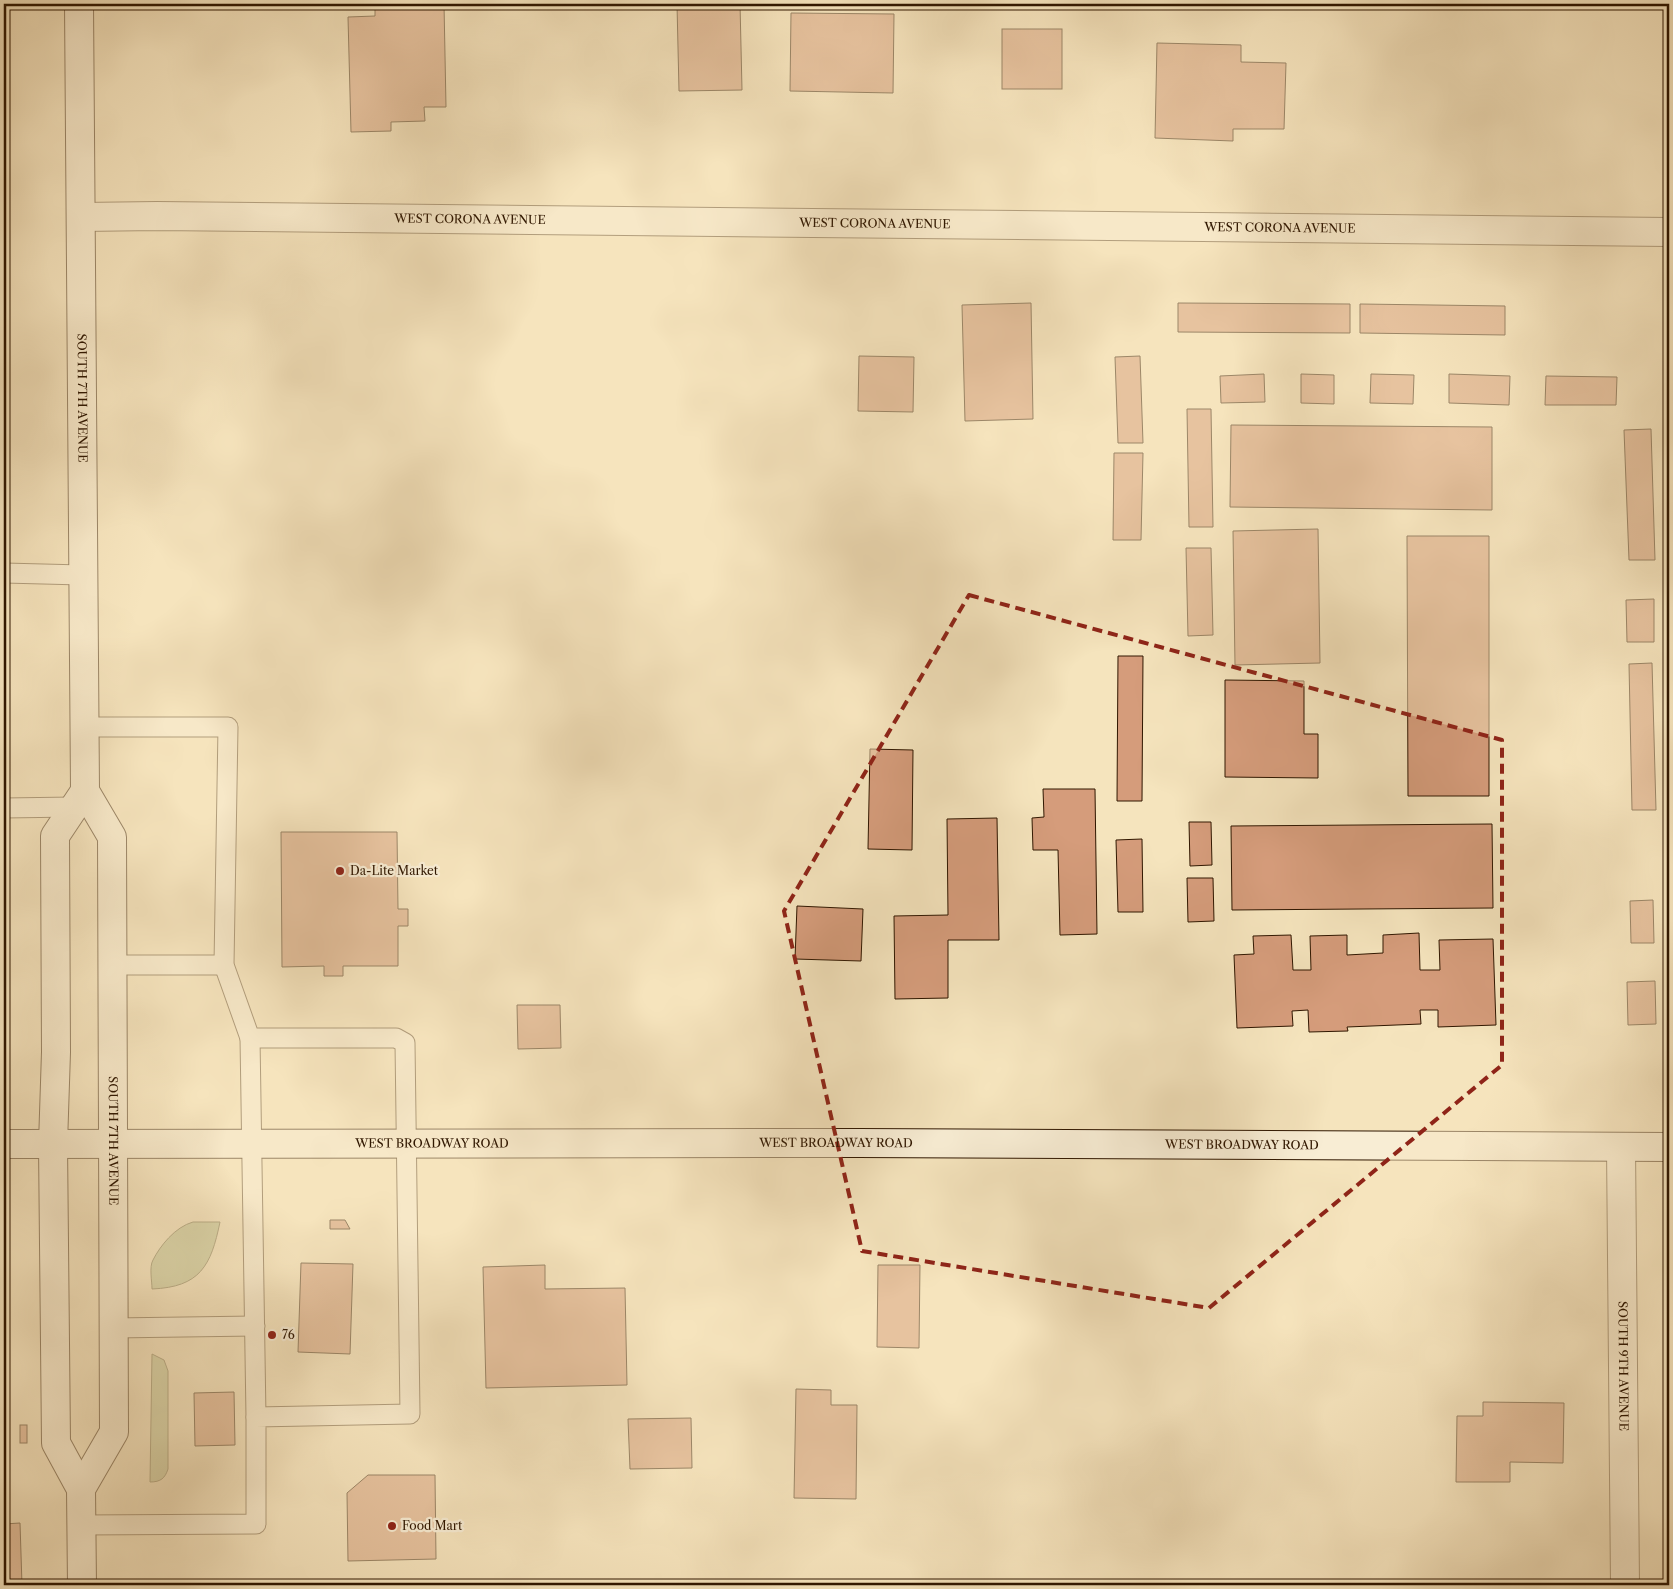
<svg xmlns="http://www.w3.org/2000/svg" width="1673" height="1589" font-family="'Libre Caslon Text',serif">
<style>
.green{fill:#bdc490;stroke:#766e48}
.building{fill:#d59c7b;stroke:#301700}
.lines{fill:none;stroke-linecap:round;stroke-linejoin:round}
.service-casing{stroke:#614a2f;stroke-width:21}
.minor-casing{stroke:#614a2f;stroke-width:30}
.secondary-casing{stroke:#301700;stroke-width:30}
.service{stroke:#f8edd4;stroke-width:19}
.minor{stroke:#f8edd4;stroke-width:28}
.secondary{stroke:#f8edd4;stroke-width:28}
.marked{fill:none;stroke:#8f2418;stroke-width:4;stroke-dasharray:10 6;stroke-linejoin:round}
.poi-dot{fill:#8f2418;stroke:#f8edd4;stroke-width:2}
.labels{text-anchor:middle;stroke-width:4.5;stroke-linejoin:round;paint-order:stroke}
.street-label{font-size:12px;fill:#301700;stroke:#f8edd4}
.poi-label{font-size:12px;fill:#301700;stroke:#f8edd4;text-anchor:start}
</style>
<rect width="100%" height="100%" fill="#f5e4bd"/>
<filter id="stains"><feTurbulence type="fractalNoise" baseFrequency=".004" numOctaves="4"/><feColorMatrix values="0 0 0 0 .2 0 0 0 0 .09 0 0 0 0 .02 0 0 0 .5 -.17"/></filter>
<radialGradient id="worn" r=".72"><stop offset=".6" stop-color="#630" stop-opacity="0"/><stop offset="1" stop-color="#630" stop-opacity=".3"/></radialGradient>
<g class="green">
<path d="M193 1222H220C211 1266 200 1287 152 1289 152 1281 149 1267 153 1260 160 1246 175 1227 193 1222Z"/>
<path d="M152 1354 164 1360 168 1371V1469C165 1478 161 1482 150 1482Z"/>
</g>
<g class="building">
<path d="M375 4H444L446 107H424L425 121 391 122V131L351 132 348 17 375 16Z"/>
<path d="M677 4H740L742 90 679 91Z"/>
<path d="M791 13 894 14 893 93 790 91Z"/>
<rect x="1002" y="29" width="60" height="60"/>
<path d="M1157 43 1241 45V62L1286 63 1284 129H1233V141L1155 138Z"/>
<path d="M1031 303 1033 419 965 421 962 305Z"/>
<path d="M1178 303 1350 304V333L1178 332Z"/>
<path d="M1360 304 1505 306V335L1360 333Z"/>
<path d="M859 356 914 357 913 412 858 411Z"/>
<path d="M1140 356 1143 443H1118L1115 357Z"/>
<path d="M1264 374 1265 402 1221 403 1220 376Z"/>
<path d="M1301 374 1334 375V404L1301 403Z"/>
<path d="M1371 374 1414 375 1413 404 1370 403Z"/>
<path d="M1449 374 1510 376 1509 405 1449 403Z"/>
<path d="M1546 376 1617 377 1616 405H1545Z"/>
<path d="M1187 409H1211L1213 527H1189Z"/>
<path d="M1231 425 1492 427V510L1230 507Z"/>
<path d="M1651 429 1655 560H1629L1624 430Z"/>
<path d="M1114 453H1143L1141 540H1113Z"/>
<path d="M1318 529 1320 663 1235 665 1233 531Z"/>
<path d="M1407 536H1489V796H1408Z"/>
<path d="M1186 548H1211L1213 635 1188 636Z"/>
<path d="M1654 599V642H1627L1626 600Z"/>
<path d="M1118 656H1143L1142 801H1117Z"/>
<path d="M1652 663 1656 810H1632L1629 664Z"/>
<path d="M1225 680 1304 681V734H1318V778L1225 777Z"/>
<path d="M870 749 913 750 912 850 868 849Z"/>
<path d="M1043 789H1095L1097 934 1060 935 1058 850H1033L1032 818 1044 817Z"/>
<path d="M997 818 999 940H948V998L895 999 894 916 948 915 947 819Z"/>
<path d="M1189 822H1211L1212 865 1190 866Z"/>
<path d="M1492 824 1493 908 1232 910 1231 826Z"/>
<path d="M281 832H397L398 909H408V926H398V966H343V976H324V966L282 967Z"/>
<path d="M1142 839 1143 912H1118L1116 840Z"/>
<path d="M1187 878H1213L1214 921 1188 922Z"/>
<path d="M1653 900 1654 943H1631L1630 901Z"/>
<path d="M797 906 863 909 861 961 795 959Z"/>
<path d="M1419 933 1420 970H1440L1439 940 1493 939 1496 1025 1438 1027V1010H1420L1421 1024 1347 1027 1348 1031 1309 1032 1308 1010 1292 1011 1293 1026 1237 1028 1234 955 1254 954 1253 936 1291 935 1293 970H1311L1310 936 1347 935V955L1383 953V935Z"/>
<path d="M1655 981 1656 1024 1628 1025 1627 982Z"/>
<path d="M517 1005H560L561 1048 518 1049Z"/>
<path d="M330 1220H345L350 1229H330Z"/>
<path d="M301 1263 353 1264 350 1354 298 1352Z"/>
<path d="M545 1265V1289L625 1288 627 1385 486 1388 483 1267Z"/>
<path d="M878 1265H920L919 1348 877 1347Z"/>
<path d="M796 1389 831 1390V1405H857L856 1499 794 1498Z"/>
<path d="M234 1392 235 1445 195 1446 194 1393Z"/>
<path d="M1483 1402 1564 1403 1563 1463 1510 1462V1482H1456L1457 1416H1483Z"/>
<path d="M691 1418 692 1468 630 1469 628 1419Z"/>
<rect x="20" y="1425" width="7" height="18"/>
<path d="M368 1475H435L436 1559 348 1561 347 1493Z"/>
<path d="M20 1523 22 1585H4V1524Z"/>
</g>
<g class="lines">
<g class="service-casing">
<g id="service">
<path d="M4 573 82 575"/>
<path d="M4 808 74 807"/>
<path d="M112 965H224"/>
<path d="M250 1038 256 1417"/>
<path d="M113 1328 255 1326"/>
<path d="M81 1525 256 1524V1417L410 1414 405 1043 396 1038H250L224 965 228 727H84"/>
</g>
</g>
<g class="minor-casing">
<g id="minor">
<path id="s1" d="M81 217 157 216 1669 232"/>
<path id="s2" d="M1621 1147 1625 1585"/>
</g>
</g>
<g class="secondary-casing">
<g id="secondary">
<path id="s3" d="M79 4 85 791 112 837 114 1432 81 1489"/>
<path id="s4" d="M4 1144 858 1143 1669 1147"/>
<path d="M82 1585 81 1489 56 1443 53 1144 56 1052 55 836 85 791"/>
</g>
</g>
<use href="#service" class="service"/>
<use href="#minor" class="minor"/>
<use href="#secondary" class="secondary"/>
</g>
<path d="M0 0H1673V1589H0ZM969 595 1502 740V1065L1209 1308 862 1251 784 911Z" fill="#f5e4bd" fill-opacity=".55" fill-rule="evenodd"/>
<path class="marked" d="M969 595 1502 740V1065L1209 1308 862 1251 784 911Z"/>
<g class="poi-dot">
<circle cx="340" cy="871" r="5"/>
<circle cx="272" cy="1335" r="5"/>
<circle cx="392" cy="1526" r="5"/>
</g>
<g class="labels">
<g class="street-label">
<text dy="4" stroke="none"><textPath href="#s1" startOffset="389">WEST CORONA AVENUE</textPath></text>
<text dy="4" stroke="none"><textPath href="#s1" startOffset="794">WEST CORONA AVENUE</textPath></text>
<text dy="4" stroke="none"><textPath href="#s1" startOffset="1199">WEST CORONA AVENUE</textPath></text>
<text dy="4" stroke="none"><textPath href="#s3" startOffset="394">SOUTH 7TH AVENUE</textPath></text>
<text dy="4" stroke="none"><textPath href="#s3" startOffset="1144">SOUTH 7TH AVENUE</textPath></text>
<text dy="4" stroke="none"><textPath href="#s4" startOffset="832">WEST BROADWAY ROAD</textPath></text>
<text dy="4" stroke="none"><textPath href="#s4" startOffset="428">WEST BROADWAY ROAD</textPath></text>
<text dy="4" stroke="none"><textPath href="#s4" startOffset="1238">WEST BROADWAY ROAD</textPath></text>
<text dy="4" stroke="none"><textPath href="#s2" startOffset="219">SOUTH 9TH AVENUE</textPath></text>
</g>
<g class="poi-label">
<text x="350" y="875">Da-Lite Market</text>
<text x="282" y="1339">76</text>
<text x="402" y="1530">Food Mart</text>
</g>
</g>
<rect width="1673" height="1589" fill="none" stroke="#f5e4bd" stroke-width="20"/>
<rect x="5" y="5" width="1663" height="1579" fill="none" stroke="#301700" stroke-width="2.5"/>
<rect x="10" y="10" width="1653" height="1569" fill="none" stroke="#301700"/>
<rect width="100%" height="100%" filter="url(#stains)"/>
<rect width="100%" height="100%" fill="url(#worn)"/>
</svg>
